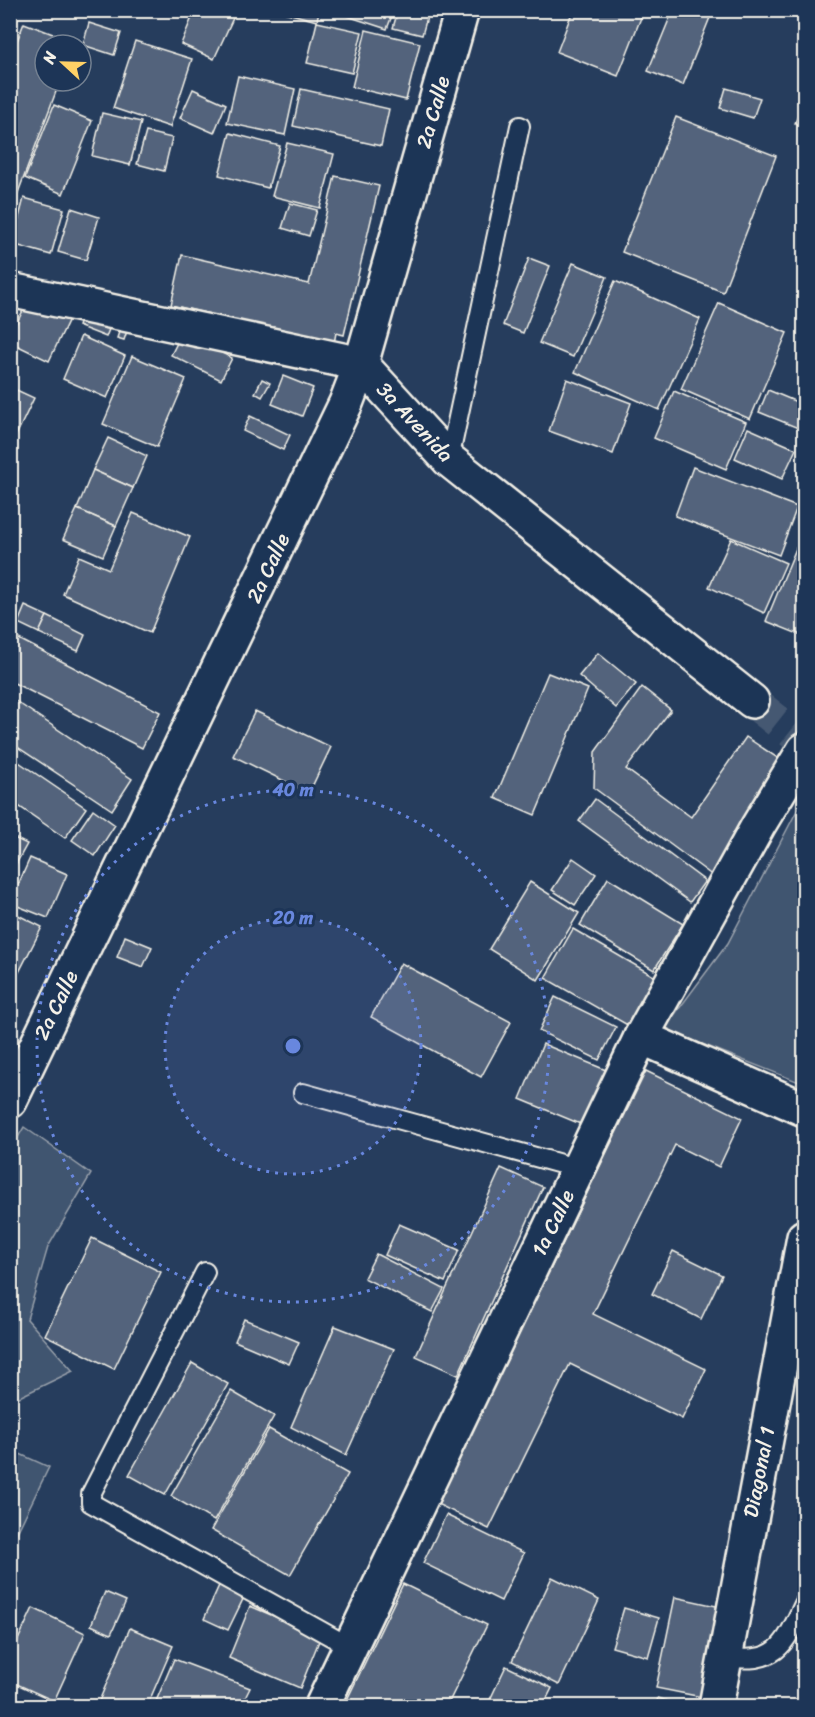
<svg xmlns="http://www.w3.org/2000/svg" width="815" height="1717" font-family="Sriracha,sans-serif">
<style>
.green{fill:#40546f;stroke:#9aa2ac;stroke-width:1.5}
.building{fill:#52647b;stroke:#f4f1e8;stroke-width:1.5}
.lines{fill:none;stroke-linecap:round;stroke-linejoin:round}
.secondary-tunnel{stroke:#455872;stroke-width:33;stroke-dasharray:33 16;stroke-linecap:butt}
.lane-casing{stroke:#f4f1e8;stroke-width:22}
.street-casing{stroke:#f4f1e8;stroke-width:38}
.secondary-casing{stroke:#f4f1e8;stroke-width:38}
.lane{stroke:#1d3557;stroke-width:18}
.street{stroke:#1d3557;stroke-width:33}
.secondary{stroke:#1d3557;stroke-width:33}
.ring{fill:none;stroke:#6887de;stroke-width:3;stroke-dasharray:3 6}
.labels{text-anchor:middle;stroke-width:6;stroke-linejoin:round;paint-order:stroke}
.street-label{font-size:21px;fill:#f4f1e8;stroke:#1d3557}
.centre{fill:#6887de;stroke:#1d3557;stroke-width:3}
.ring-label{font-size:18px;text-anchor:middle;font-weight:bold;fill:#6887de;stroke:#1d3557;stroke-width:6;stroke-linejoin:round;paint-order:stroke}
</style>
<rect width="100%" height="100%" fill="#263d5d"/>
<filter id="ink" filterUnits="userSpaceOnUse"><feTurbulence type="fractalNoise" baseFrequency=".0167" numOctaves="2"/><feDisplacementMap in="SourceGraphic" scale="12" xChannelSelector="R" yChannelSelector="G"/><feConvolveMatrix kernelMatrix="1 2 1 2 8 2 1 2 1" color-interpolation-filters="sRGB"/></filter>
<g filter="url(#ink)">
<g class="green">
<path d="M804 797V1084L664 1029 728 943Z"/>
<path d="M24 1127 91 1174 48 1247 27 1319 73 1371 11 1401V1149Z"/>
<path d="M11 1450 49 1467 11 1545Z"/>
</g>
<g class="building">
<path d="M195 10H223L234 16 214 59 181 44Z"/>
<path d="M276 10H319L317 21Z"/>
<path d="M342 10H394L387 29 341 14Z"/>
<path d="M398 10H429L422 35 393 28Z"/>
<path d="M573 10H644L618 76 557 52Z"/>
<path d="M673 10H713L683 85 648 71Z"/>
<path d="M317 22 362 32 352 73 307 63Z"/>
<path d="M24 23 74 42 73 45H45V81H60L10 214V59Z"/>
<path d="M89 23 121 33 114 55 83 45Z"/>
<path d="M366 30 420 43 406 100 352 87Z"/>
<path d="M135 41 192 59 170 127 113 108Z"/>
<path d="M238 76 295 89 285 135 227 123Z"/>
<path d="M726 88 760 98 753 118 720 108Z"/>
<path d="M193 89 226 104 214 133 180 118Z"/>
<path d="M301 89 389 109 381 146 293 126Z"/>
<path d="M804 100V127L795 123Z"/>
<path d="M54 105 92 121 63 194 25 178Z"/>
<path d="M102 113 141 122 130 165 92 156Z"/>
<path d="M676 117 776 156 723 292 622 252Z"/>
<path d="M146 132 172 138 164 171 137 164Z"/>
<path d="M230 133 280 146 268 188 219 175Z"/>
<path d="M287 143 334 154 320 208 272 196Z"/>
<path d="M335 176 379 186 344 335 336 333 334 343 171 305 182 255 309 284Z"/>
<path d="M24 198 64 209 51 255 12 244Z"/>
<path d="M290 203 317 210 309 236 282 228Z"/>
<path d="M71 208 99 217 86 260 58 252Z"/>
<path d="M529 258 550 266 523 333 503 325Z"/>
<path d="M573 263 607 277 573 357 539 343Z"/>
<path d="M615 281 700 319 659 410 575 372Z"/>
<path d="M29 299 69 319 49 361 10 342V336Z"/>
<path d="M719 303 787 333 750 419 681 389Z"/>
<path d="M85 308 113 319 106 337 78 326Z"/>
<path d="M121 326 128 328 124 340 117 338Z"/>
<path d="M182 333 232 358 221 380 171 355Z"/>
<path d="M81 336 125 356 107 398 63 379Z"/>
<path d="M132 356 186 379 157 447 103 424Z"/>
<path d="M283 376 313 388 302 416 272 404Z"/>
<path d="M262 379 270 383 262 397 255 393Z"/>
<path d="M567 379 631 403 613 454 549 431Z"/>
<path d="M10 387 34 398 10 448Z"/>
<path d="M768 390 804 405 803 430 759 412Z"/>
<path d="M674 391 746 422 726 469 654 438Z"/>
<path d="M250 416 290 435 283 450 243 431Z"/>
<path d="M748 428 796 449 782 479 735 458Z"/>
<path d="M108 438 147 456 133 488 93 470Z"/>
<path d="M693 467 797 507 779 555 675 516Z"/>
<path d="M93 470 133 488 116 526 77 509Z"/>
<path d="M77 509 116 526 103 556 63 539Z"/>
<path d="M133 513 190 537 150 633 63 594 79 556 109 569Z"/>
<path d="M731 539 786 563 764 613 709 587Z"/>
<path d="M797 546 804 549 803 636 766 621Z"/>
<path d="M25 606 47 616 39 633 18 623Z"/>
<path d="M47 616 85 635 78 651 39 633Z"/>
<path d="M15 637 160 712 142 748 10 681V646Z"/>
<path d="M598 653 636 684 616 708 579 676Z"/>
<path d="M548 673 588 689 535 815 495 798Z"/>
<path d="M642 687 671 710 626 769 691 817 746 737 788 765 713 876 594 788 595 752Z"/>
<path d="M11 698 132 779 112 810 10 742Z"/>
<path d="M255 711 331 747 309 793 233 756Z"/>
<path d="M10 756 86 808 65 838 10 800Z"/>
<path d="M595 799 705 881 690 902 579 821Z"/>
<path d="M93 809 115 825 95 856 72 840Z"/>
<path d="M10 836 27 844 10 875Z"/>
<path d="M30 858 67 874 48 918 10 903Z"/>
<path d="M573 858 596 874 575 905 552 890Z"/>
<path d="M608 878 683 924 654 970 580 925Z"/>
<path d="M530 882 579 913 538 980 489 949Z"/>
<path d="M10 911 42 927 15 980 10 978Z"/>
<path d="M573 929 659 979 631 1027 545 978Z"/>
<path d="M125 936 152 947 143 967 117 957Z"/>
<path d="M401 963 511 1022 481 1077 371 1017Z"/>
<path d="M555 997 616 1027 599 1060 539 1031Z"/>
<path d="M543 1044 618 1075 595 1130 520 1099Z"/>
<path d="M646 1071 742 1118 719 1167 675 1145 593 1314 706 1369 682 1419 570 1364 489 1529 437 1504Z"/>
<path d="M501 1168 543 1187 458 1375 416 1356Z"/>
<path d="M399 1224 459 1250 445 1282 385 1255Z"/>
<path d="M92 1238 161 1272 114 1369 45 1335Z"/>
<path d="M673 1251 722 1275 701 1319 652 1294Z"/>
<path d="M376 1254 444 1289 432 1312 364 1278Z"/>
<path d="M244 1319 299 1342 289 1364 235 1341Z"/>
<path d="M335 1326 394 1349 346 1455 291 1427Z"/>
<path d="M192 1363 228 1384 165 1495 129 1475Z"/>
<path d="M231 1391 274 1416 214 1521 171 1496Z"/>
<path d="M269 1429 348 1474 290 1575 211 1530Z"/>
<path d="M446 1515 524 1553 501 1601 423 1563Z"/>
<path d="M552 1577 599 1600 559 1685 512 1661Z"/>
<path d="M221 1581 246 1593 228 1630 204 1619Z"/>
<path d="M403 1584 487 1625 447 1706H344Z"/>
<path d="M105 1592 126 1601 111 1634 91 1625Z"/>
<path d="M675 1597 721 1607 702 1697 656 1688Z"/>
<path d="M250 1606 321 1636 300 1688 229 1658Z"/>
<path d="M33 1608 85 1633 54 1701 10 1681V1657Z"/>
<path d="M624 1608 659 1618 648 1657 612 1647Z"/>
<path d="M130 1628 173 1646 147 1706H97Z"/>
<path d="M174 1659 250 1688 241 1706H154Z"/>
<path d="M506 1666 552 1688 543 1706H487Z"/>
<path d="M658 1698 683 1706H655Z"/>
</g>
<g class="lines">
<path class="secondary-tunnel" d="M752 701 804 742"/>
<g class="lane-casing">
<g id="lane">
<path d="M449 460 520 126"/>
<path d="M303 1093 579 1169"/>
<path d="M205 1272 91 1494V1503L350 1647"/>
<path d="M724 1657C776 1664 783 1649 804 1604"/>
</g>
</g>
<g class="street-casing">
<path id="street" d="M641 1037 804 1109"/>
</g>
<g class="secondary-casing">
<g id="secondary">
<path d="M10 290 361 364 449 460 752 701"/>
<path d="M10 1101 346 403 361 364 462 10"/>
<path d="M322 1706 641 1037 758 826 804 750"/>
<path d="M716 1706 804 1237"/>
</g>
</g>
<use href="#lane" class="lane"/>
<use href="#street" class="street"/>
<use href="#secondary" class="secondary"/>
</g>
</g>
<circle cx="293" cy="1046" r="128" fill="#6887de" fill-opacity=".12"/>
<g class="ring">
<circle cx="293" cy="1046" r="128"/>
<circle cx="293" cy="1046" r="256"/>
</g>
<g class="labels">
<g class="street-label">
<text transform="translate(433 112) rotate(-74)" y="7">2a Calle</text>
<text transform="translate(415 422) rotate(47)" y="7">3a Avenida</text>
<text transform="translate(268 568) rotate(-65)" y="7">2a Calle</text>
<text transform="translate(56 1005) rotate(-64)" y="7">2a Calle</text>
<text transform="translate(553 1223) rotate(-64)" y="7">1a Calle</text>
<text transform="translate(759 1472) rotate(-79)" y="7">Diagonal 1</text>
</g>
</g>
<circle cx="293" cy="1046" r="9" class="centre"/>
<g class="ring-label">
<text x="293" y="796">40 m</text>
<text x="293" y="924">20 m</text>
</g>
<rect width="815" height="1717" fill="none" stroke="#1d3557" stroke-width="36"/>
<rect x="18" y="18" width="779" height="1681" fill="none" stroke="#f4f1e8" stroke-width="2" filter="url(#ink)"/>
<g transform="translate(63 63) rotate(292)"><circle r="28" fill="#1d3557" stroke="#738091" stroke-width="1.5"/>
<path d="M0-4.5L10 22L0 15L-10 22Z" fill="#ffd166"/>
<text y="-9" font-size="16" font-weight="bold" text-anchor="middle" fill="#f4f1e8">N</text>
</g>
</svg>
